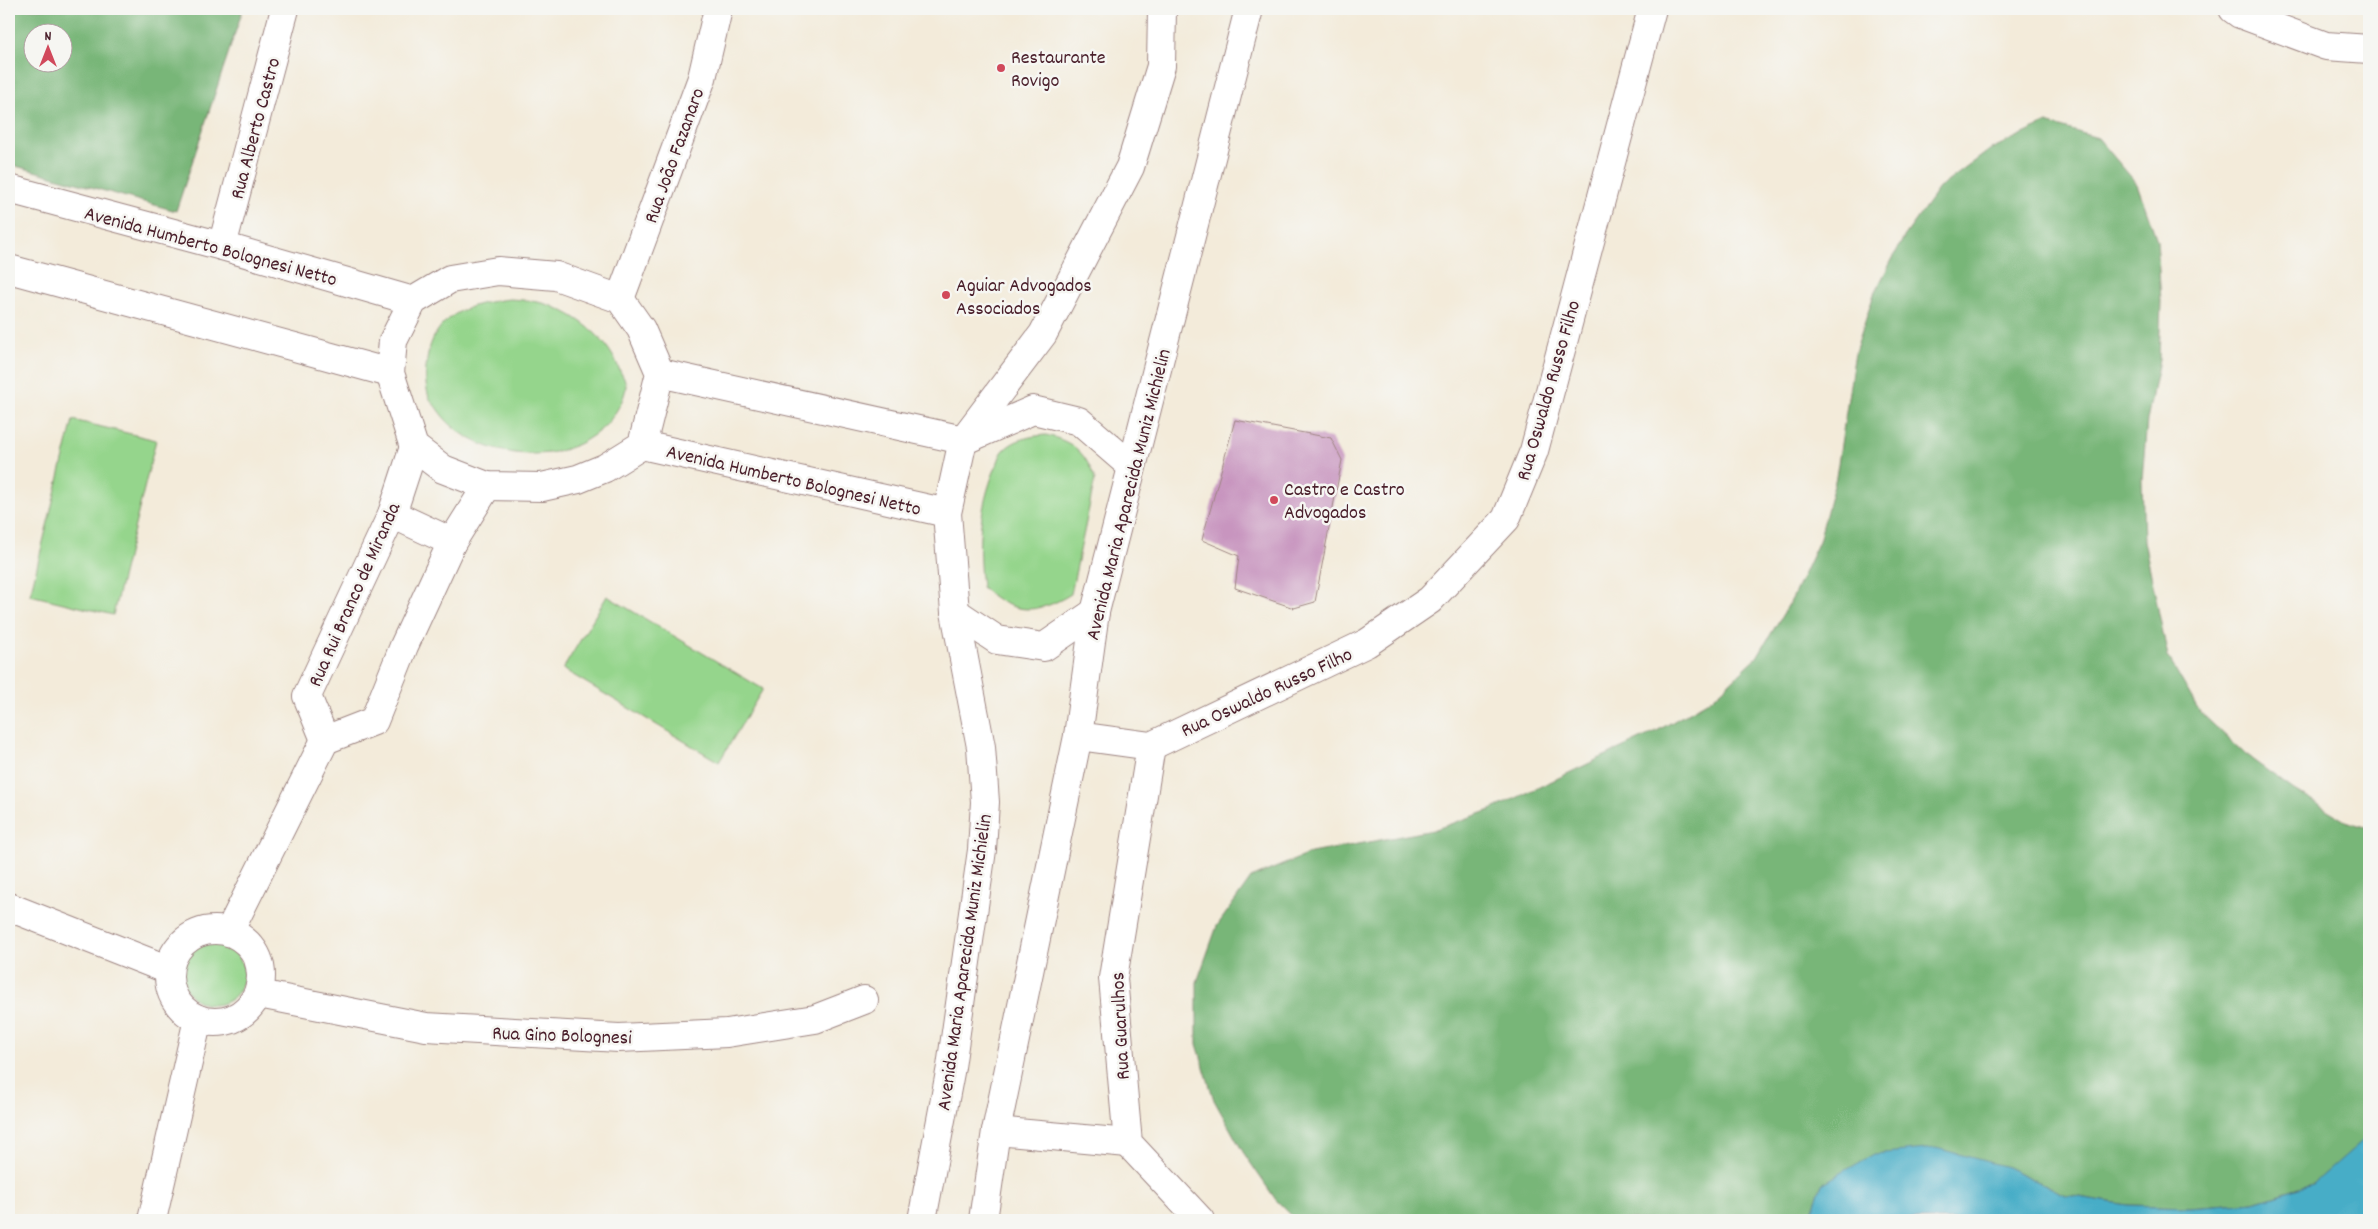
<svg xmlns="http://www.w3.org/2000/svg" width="2378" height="1229" font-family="Dekko,sans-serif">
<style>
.green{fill:#95d58c;stroke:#707a5c}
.forest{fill:#78b678;stroke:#616a52;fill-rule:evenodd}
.water{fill:#47adc7;stroke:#486679}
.building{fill:#c895bf}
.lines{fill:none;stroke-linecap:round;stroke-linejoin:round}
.minor-casing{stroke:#9e8582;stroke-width:30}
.tertiary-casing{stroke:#9e8582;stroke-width:30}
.minor{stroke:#fff;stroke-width:28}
.tertiary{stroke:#fff;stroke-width:28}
.poi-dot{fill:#d1495b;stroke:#f6f6f2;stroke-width:2}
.labels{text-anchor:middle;stroke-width:5;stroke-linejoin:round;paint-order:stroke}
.poi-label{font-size:20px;fill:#4a1f2b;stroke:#f6f6f2;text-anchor:start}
.street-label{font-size:20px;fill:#4a1f2b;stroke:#f6f6f2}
</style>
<rect width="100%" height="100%" fill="#f6f6f2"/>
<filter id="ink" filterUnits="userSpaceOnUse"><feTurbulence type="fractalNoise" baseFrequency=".02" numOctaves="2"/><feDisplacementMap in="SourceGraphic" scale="10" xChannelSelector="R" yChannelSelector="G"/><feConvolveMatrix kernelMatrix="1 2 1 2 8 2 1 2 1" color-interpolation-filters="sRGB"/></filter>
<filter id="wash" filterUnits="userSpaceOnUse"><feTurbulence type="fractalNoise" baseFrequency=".0096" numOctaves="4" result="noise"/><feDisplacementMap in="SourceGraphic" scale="20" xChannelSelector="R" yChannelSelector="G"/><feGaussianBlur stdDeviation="1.12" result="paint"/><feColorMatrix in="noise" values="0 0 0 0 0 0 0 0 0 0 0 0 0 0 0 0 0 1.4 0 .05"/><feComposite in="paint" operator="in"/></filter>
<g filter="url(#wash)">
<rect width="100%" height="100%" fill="#f3ebda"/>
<g class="green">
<path d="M510 299C524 300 540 301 554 307 583 319 609 341 620 371 622 375 626 381 626 385 626 398 614 416 606 425 590 440 571 450 549 453 509 458 462 445 438 410 435 405 429 400 428 394 425 383 425 372 427 360 433 315 469 303 510 299Z"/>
<path d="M73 420 156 440 113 615 30 595Z"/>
<path d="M1046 435C1074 442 1085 452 1095 479L1071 594C1037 615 1012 615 982 587 977 546 979 508 995 469 998 464 999 456 1003 451 1014 439 1031 436 1046 435Z"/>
<path d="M607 596 763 689 719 762 563 669Z"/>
<circle cx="213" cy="974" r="31"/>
</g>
<g class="forest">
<path d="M9 9H243L176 211 9 164ZM32 32H62V62H32Z"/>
<path d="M2047 123 2098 138 2137 184 2157 240 2161 301 2159 360 2147 420 2142 480 2144 541 2168 657 2200 712 2246 755 2294 790 2348 822 2369 828V1135L2367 1139 2313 1184 2254 1202 2189 1207 2128 1205 2066 1195 2007 1167 1822 1184 1809 1220H1296L1276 1200 1243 1152 1214 1100 1197 1044V982L1217 926 1251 878 1311 853 1433 830 1491 810 1655 732 1712 699 1757 657 1792 599 1819 541 1836 477 1855 352 1874 294 1904 237 1939 188 1991 149Z"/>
</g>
<path class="water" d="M2369 1135V1220H1809L1822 1184 1874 1154 1936 1148 2007 1167 2066 1195 2128 1205 2189 1207 2254 1202 2313 1184Z"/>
<g id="blocks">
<path class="building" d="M1235 420 1331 438 1342 460 1315 602 1294 608 1235 588 1239 556 1202 540Z"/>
</g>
</g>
<g filter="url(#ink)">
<use href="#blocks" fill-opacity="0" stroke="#9e8582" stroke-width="1"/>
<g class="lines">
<g class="minor-casing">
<g id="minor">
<path d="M2233 9 2240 14 2326 46 2369 49"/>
<path d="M9 189 222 246 413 301"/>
<path d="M222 246 285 9"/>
<path d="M9 269 390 373"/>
<path d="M498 271 556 276 620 299 641 329 660 373 642 445 605 468 578 479 542 487 487 486 443 469 414 447 390 373 393 341 413 301 450 279Z"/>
<path d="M620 299 702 78 718 9"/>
<path d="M660 373 963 440"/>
<path d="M642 445 947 513"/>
<path d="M392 514 452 542"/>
<path d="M1078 736 1151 746 1367 643 1430 600 1506 519 1534 451 1652 9"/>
<path d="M325 740 307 696 392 514 414 447"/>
<path d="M1151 746 1113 978 1128 1143 1200 1220"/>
<path d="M9 907 169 970"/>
<circle cx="215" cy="976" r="46"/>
<path d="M229 932 325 740 374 721 404 646 452 542 487 486"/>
<path d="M259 994 426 1027 619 1038 727 1033 815 1019 864 1000"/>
<path d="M996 1131 1128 1143"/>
<path d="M152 1220 198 1019"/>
</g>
</g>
<g class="tertiary-casing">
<g id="tertiary">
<path d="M965 440 1033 410 1079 421 1131 466"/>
<path d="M955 612 997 640 1044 647 1095 612"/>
<path d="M922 1220 951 1067 982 850 985 802 981 747 955 612 947 513 963 440 1043 334 1130 167 1161 66 1162 9"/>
<path d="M983 1220 996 1131 1078 736 1095 612 1249 9"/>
</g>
</g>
<use href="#minor" class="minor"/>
<use href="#tertiary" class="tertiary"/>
</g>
</g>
<g class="poi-dot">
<circle cx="1001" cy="68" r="5"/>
<circle cx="946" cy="295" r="5"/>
<circle cx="1274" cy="500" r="5"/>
</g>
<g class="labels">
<g class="poi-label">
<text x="1011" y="63">Restaurante<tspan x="1011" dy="23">Rovigo</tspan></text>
<text x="956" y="291">Aguiar Advogados<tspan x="956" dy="23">Associados</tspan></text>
<text x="1284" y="495">Castro e Castro<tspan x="1284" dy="23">Advogados</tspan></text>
</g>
<g class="street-label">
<text transform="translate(254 128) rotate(-75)" y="7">Rua Alberto Castro</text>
<text transform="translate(673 155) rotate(-70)" y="7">Rua João Fazanaro</text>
<text transform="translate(211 245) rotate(15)" y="7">Avenida Humberto Bolognesi Netto</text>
<text transform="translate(1547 390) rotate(-74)" y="7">Rua Oswaldo Russo Filho</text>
<text transform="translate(794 479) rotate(13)" y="7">Avenida Humberto Bolognesi Netto</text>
<text transform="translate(1127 494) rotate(-76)" y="7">Avenida Maria Aparecida Muniz Michielin</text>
<text transform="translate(353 594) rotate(-66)" y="7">Rua Rui Branco de Miranda</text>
<text transform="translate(1266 691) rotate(-25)" y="7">Rua Oswaldo Russo Filho</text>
<text transform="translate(963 962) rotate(-82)" y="7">Avenida Maria Aparecida Muniz Michielin</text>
<text transform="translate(1119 1026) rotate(-93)" y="7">Rua Guarulhos</text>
<text transform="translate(562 1034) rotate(2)" y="7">Rua Gino Bolognesi</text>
</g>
</g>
<rect width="2378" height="1229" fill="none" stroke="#f6f6f2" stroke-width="30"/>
<g transform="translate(48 48)"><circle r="24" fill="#f6f6f2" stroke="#b1a0a2"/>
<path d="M0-4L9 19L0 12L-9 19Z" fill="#d1495b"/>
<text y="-8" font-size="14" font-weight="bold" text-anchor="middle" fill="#4a1f2b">N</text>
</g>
</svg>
